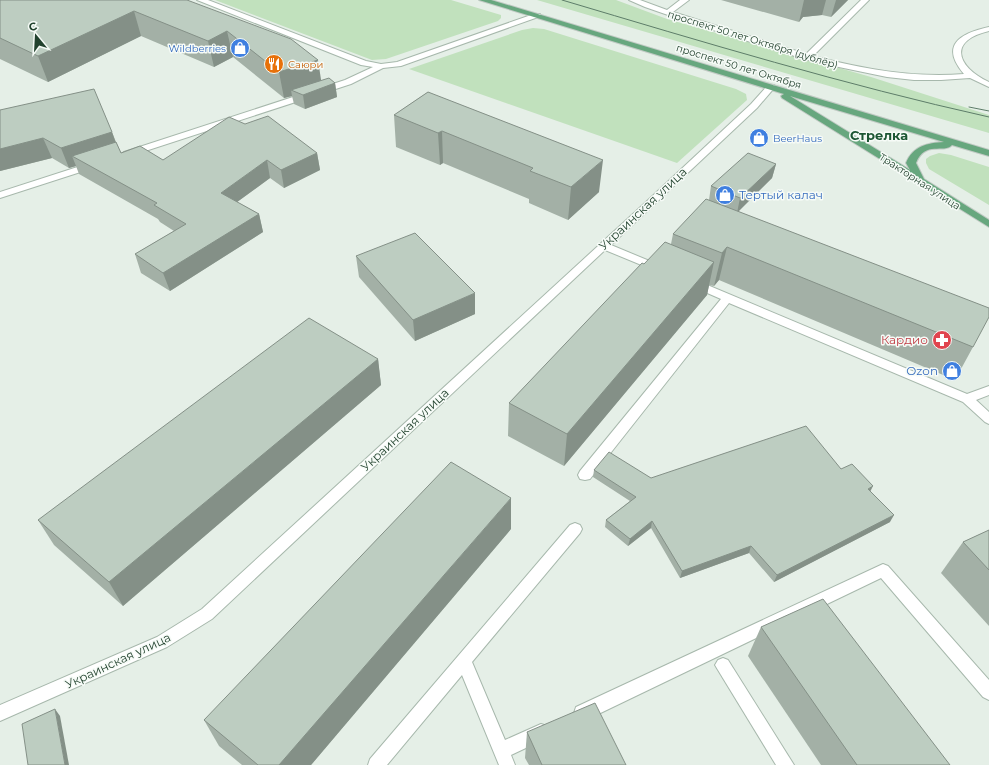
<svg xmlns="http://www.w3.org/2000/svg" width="989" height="765" font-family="Montserrat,sans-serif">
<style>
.green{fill:#c1e1bd}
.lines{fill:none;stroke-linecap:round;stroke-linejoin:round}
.minor-casing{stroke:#a7b8ac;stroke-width:2}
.major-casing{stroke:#c1cac4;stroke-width:2}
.minor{fill:#fff;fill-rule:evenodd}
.major{fill:#67a77e;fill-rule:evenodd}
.tram{stroke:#5d7d69;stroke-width:1}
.wall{fill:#a3b0a6}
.shaded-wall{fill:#849087}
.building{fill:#bdcdc1;stroke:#849087}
.labels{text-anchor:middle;stroke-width:3;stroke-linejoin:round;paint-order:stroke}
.far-street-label{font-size:10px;fill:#22422e;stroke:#f6fbf7}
.far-shop-label{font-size:10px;fill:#366cbe;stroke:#f6fbf7;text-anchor:end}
.far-food-label{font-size:10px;fill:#c56008;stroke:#f6fbf7;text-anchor:start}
.shop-label{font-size:12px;fill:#366cbe;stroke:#f6fbf7;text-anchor:start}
.street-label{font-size:12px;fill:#22422e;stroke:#f6fbf7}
.health-label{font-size:12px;fill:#be3a42;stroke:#f6fbf7;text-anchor:end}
.far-district-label{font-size:13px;font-weight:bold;fill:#1c5633;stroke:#f6fbf7}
</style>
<rect width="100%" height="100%" fill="#e5efe7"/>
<g class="green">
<path d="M215 0H451L501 15V18L498 21 386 59 372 60Z"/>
<path d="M537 0H616L667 19 871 77 989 115V133Z"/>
<path d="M533 28 544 29 736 89 746 94 747 100 677 163 409 69 522 30Z"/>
<path d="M939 153 951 155 989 167V205L929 169 926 163V159L930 156Z"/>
</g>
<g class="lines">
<g class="minor-casing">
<g id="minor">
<path d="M197 0H208L366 61 381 64 397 62 534 14H540L541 16 401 66 383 68 351 84 130 156H124L122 154 124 152 345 80 373 67 361 65Z"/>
<path d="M629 0H640L667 10 680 0H689L673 12 806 54 861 0H869L813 56C863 69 912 78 964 74 939 45 961 33 989 27V31C947 41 957 67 989 82V87L970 78 941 80H914L887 77 834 66 804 59 691 23 645 7Z"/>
<path d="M768 85H774L775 87 757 108 611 245 664 267 665 269 664 271H656L605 250 212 619 167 647 0 721V705L157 637 202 609 646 202 751 104Z"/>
<path d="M93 162 96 163 98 165 96 167 0 198V192Z"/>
<path d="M693 279 967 394 989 386V395L976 400 989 412V424L985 422 963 402 729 303 590 479 585 480 580 479 578 475 580 471 721 299 689 285 688 283 689 281Z"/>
<path d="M575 523 580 525 582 529 580 533 472 662 505 740 541 724 547 726 549 732 547 738 511 755 515 765H499L462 675 387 765H368L370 759 570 525Z"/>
<path d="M883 564 888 566 989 680V700L983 697 881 578 588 719 582 721 576 719 574 713 576 707Z"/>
<path d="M723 658 728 660 794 765H776L718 670 715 665 718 660Z"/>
</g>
</g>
<g class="major-casing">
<path id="major" d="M479 0H491L989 150V156L952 145C944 154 925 140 916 163L924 179 989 220V227L782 98 781 96 784 94ZM790 96 944 142C927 143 913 146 906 163L910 170Z"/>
</g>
<use href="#minor" class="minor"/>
<use href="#major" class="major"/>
<g class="tram">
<path d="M562 0C703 42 845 85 989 117"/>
<path d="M969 107 989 111"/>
</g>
</g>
<g class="wall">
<path d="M0 0H187L322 81 335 83 337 97 305 109 294 104 292 96 284 98 233 57 214 67 141 36 48 82 0 59Z"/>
<path d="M721 0H848L831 17 822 15 803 17 799 22Z"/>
<path d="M428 92 599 192 568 220 529 203V199L443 163 440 165 396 147 394 115Z"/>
<path d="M0 110 112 132 116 142 121 153 163 160 245 124 317 153 320 170 284 188 270 178 237 202 259 214 263 232 170 291 141 273 135 254 174 231 160 222 158 219 79 174 76 166 69 168 52 158 0 171Z"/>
<path d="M776 164 772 178 738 211 973 347 955 380 719 280 714 286 709 285 707 295 564 466 508 436 509 403 644 264 671 244 673 234 709 200 711 186Z"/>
<path d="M356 256 475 314 415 341 359 277Z"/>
<path d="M378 359 381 385 123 606 54 545 38 520Z"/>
<path d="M594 470 651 478 870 491 890 522 774 582 749 553 680 578 651 528 628 546 605 527 606 520 630 501 593 477Z"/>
<path d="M511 529 311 765H242L219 746 204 720Z"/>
<path d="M989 530V626L941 573 963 542Z"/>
<path d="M761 627 950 765H821L748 656Z"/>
<path d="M527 732 626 765H529L525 758Z"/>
</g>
<g class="shaded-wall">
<path d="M804 0H826L822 15 803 17 799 22Z"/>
<path d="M836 0H848L831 17Z"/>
<path d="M134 11 141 36 48 82 38 56Z"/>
<path d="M227 31 233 57 214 67 208 41Z"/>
<path d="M318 60 322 86 291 90 292 96 284 98 279 72Z"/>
<path d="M335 83 337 97 305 109 303 95Z"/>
<path d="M442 131 443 163 440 165 438 133Z"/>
<path d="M112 132 119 152 72 156 76 166 69 168 61 148Z"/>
<path d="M43 138 52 158 0 171V149Z"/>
<path d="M317 153 320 170 284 188 281 170Z"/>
<path d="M267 160 270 178 226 210 221 193Z"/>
<path d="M603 160 599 192 568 220 571 187Z"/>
<path d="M776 164 772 178 737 213 740 198Z"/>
<path d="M259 214 263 232 170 291 163 273Z"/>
<path d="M727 247 719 280 714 286 722 253Z"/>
<path d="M714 262 707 295 564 466 567 434Z"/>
<path d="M475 293V314L415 341 413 320Z"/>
<path d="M378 359 381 385 123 606 109 582Z"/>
<path d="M873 486 869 494 868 489Z"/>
<path d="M511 498V529L311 765H279Z"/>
<path d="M894 515 890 522 774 582 777 575Z"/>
<path d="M652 521 651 528 628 546 630 539Z"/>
<path d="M751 546 749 553 680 578 682 571Z"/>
<path d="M55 709 60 716 69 765H65Z"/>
</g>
<g class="building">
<path d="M0 0H187L291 39 318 60 279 72 227 31 208 41 134 11 38 56 0 38Z"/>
<path d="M329 78 335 83 303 95 291 90Z"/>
<path d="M94 89 112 132 61 148 43 138 0 149V110Z"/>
<path d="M428 92 603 160 571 187 530 171 533 168 442 131 438 133 394 115Z"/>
<path d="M268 116 317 153 281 170 267 160 221 193 259 214 163 273 135 254 186 224 154 205 157 203 72 156 116 142 121 153 140 146 163 160 229 117 245 124Z"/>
<path d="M748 153 776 164 740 198 711 186Z"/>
<path d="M706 199 989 308V317L973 347 727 247 722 253 673 234Z"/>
<path d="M415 233 475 293 413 320 356 256Z"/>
<path d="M665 242 714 262 567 434 509 403 642 263 644 264Z"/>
<path d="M309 318 378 359 109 582 38 520Z"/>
<path d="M806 426 841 469 852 464 873 486 868 489 894 515 777 575 751 546 682 571 652 521 630 539 606 520 636 497 594 470 609 452 651 478Z"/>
<path d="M451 462 511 498 279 765H258L204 720Z"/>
<path d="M989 530V570L963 542Z"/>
<path d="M823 599 950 765H857L761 627Z"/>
<path d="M595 703 626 765H542L527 732Z"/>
<path d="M55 709 65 765H28L22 724Z"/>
</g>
<defs>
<g id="shop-disc" transform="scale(1)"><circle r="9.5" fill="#3f7fe0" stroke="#f6fbf7"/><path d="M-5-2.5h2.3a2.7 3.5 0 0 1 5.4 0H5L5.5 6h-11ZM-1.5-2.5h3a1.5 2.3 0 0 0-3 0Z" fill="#fff"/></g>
<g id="restaurant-disc" transform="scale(1)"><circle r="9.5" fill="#e8710a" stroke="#f6fbf7"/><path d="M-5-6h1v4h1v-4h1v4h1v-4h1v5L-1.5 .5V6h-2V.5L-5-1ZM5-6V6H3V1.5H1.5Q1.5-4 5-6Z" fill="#fff"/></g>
<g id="pharmacy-disc" transform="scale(1)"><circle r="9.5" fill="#e0444e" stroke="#f6fbf7"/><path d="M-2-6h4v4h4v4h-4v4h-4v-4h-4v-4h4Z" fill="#fff"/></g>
</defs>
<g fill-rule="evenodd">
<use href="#shop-disc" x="240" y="48"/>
<use href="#restaurant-disc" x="274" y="64"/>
<use href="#shop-disc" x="759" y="138"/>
<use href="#shop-disc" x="725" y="195"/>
<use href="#pharmacy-disc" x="942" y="340"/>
<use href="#shop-disc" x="952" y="371"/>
</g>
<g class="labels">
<g class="far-street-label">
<text transform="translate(753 39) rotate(17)" y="4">проспект 50 лет Октября (дублёр)</text>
<text transform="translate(739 66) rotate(17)" y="4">проспект 50 лет Октября</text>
<text transform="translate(920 181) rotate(33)" y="4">Тракторная улица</text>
</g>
<g class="far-shop-label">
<text x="226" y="52">Wildberries</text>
<text x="773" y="142" text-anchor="start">BeerHaus</text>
</g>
<g class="far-food-label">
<text x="288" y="68">Саюри</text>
</g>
<g class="shop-label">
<text x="739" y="199">Тертый калач</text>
<text x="938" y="375" text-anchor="end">Ozon</text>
</g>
<g class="street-label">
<text transform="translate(643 209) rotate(-43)" y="4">Украинская улица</text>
<text transform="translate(405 430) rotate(-43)" y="4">Украинская улица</text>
<text transform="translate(118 661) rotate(-25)" y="4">Украинская улица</text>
</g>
<g class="health-label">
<text x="928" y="344">Кардио</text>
</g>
<g class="far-district-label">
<text x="879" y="140">Стрелка</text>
</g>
</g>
<g transform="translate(36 36) rotate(342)" stroke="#f6fbf7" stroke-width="3" paint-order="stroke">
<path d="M0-3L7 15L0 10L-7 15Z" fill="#22422e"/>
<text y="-6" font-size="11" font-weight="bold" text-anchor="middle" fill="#22422e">С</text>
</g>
</svg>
